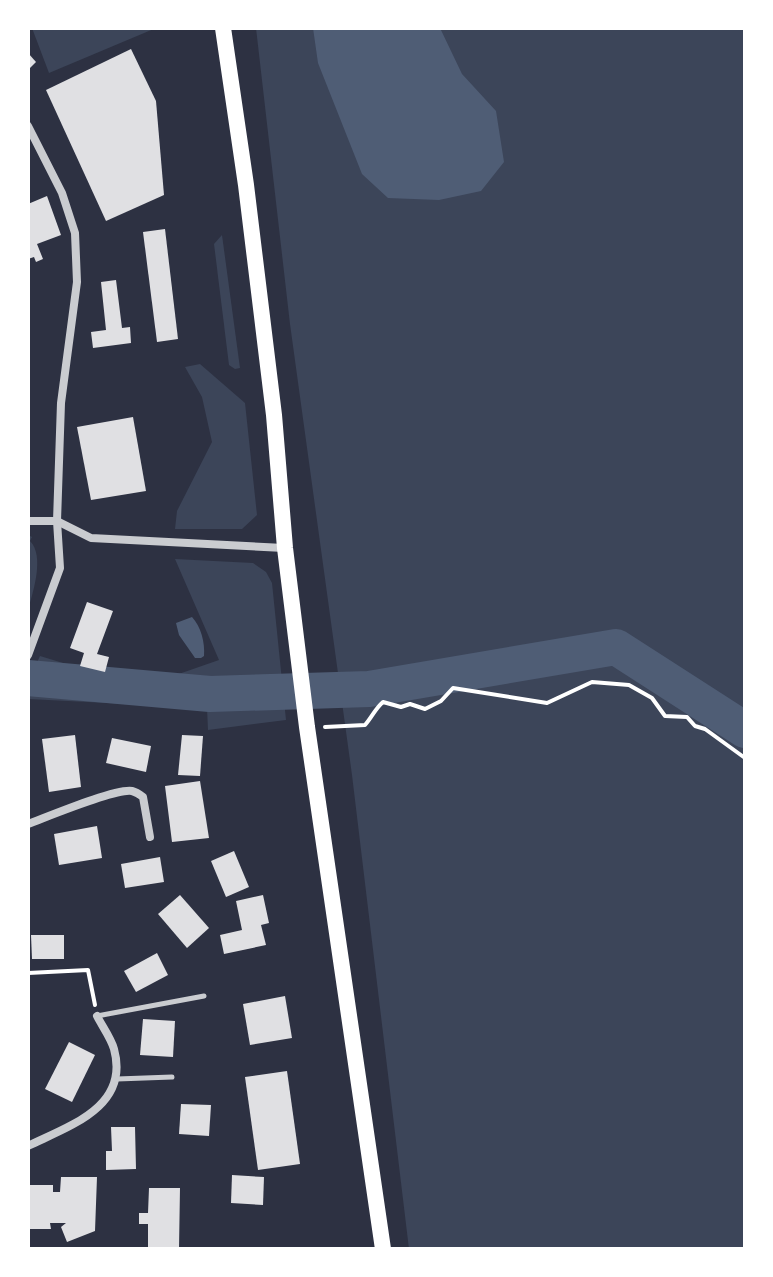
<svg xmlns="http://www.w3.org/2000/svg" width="773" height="1277" font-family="'Noto Serif',serif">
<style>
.green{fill:#3c4559}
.water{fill:#4f5d75}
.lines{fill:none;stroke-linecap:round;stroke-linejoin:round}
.river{stroke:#4f5d75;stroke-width:36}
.building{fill:#e0e0e3}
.path{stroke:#fff;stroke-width:4}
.service{stroke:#caccd0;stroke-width:5}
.minor{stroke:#caccd0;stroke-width:8}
.primary{stroke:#fff;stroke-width:16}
</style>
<rect width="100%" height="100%" fill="#2d3142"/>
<g class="green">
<path d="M32 28H156L49 73Z"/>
<path d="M256 28H745V1249H409L352 775 290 324Z"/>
<path d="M222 235 240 368 235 369 229 365 214 244Z"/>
<path d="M200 364 245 403 257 515 242 529H175L177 511 212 442 202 397 185 367Z"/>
<path d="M28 535 32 537 30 541C45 556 33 592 28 610Z"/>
<path d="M175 559 253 563 266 572 272 583 286 720 208 730 207 708 28 699V682L40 656 112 678 173 676 219 660Z"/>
</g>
<g class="water">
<path d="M313 28H440L462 74 496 111 504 162 481 191 439 200 388 198 362 174 318 63Z"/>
<path d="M192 617C201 627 205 642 204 656L201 658H195L193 655 179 635 176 623Z"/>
</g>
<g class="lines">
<path class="river" d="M28 678 210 694 369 689 616 647 745 730"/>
</g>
<g class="building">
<path d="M131 49 156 101 164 195 106 221 46 90Z"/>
<path d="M28 53 36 62 28 70Z"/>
<path d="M47 196 61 235 37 244 43 259 36 262 34 257 28 259V233L30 232 28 227V204Z"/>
<path d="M165 229 178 339 157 342 143 232Z"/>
<path d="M116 280 122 328 130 327 131 343 93 348 91 332 106 330 101 282Z"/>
<path d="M133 417 146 491 91 500 77 427Z"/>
<path d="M87 602 113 611 97 654 109 657 105 672 80 666 84 653 70 648Z"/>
<path d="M75 735 81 787 49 792 42 739Z"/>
<path d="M182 735 203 736 200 776 178 775Z"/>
<path d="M112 738 151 746 146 772 106 763Z"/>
<path d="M200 781 209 838 172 842 165 786Z"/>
<path d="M97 826 102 858 59 865 54 834Z"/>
<path d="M234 851 249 887 226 897 211 861Z"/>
<path d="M160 857 164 882 125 888 121 864Z"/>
<path d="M180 895 209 928 187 948 158 914Z"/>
<path d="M263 895 269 923 261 925 266 945 224 954 220 935 242 930 236 901Z"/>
<path d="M31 935H64V959H32Z"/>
<path d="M157 953 168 975 136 992 124 971Z"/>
<path d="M285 996 292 1038 250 1045 243 1004Z"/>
<path d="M143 1019 175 1021 173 1057 140 1055Z"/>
<path d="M69 1042 95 1055 72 1102 45 1089Z"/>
<path d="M287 1071 300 1164 258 1170 245 1077Z"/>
<path d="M181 1104 211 1105 209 1136 179 1134Z"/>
<path d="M111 1127H135L136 1169 106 1170V1151H112Z"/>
<path d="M232 1175 264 1177 263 1205 231 1203Z"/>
<path d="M61 1177H97L95 1231 67 1242 61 1227 66 1223H50L51 1229H28L29 1185H53V1192H60Z"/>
<path d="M149 1188H180L179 1249H148V1224H139V1213H148Z"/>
</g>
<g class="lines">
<g class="path">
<path d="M325 727 365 725C372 717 375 709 383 702L401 707 410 704 425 709 441 701 453 688 547 703 592 682 629 685 652 698 665 716 687 717 695 726 705 729 745 758"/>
<path d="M28 973 88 970 95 1005"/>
</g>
<g class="service">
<path d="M97 1016 204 996"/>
<path d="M117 1079 172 1077"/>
</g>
<g class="minor">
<path d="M28 126 62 193 75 233 77 282 61 403 57 521 60 568 28 655"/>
<path d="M28 521H57L91 538 284 548"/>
<path d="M28 824C47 817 116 788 132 791 136 792 139 794 143 797L150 837"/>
<path d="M28 1146C69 1126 130 1107 114 1049 111 1038 102 1026 97 1016"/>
</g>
<path class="primary" d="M223 28 246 185 274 415 285 548 307 727 383 1249"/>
</g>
<rect width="773" height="1277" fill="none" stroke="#ffffff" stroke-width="60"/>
</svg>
